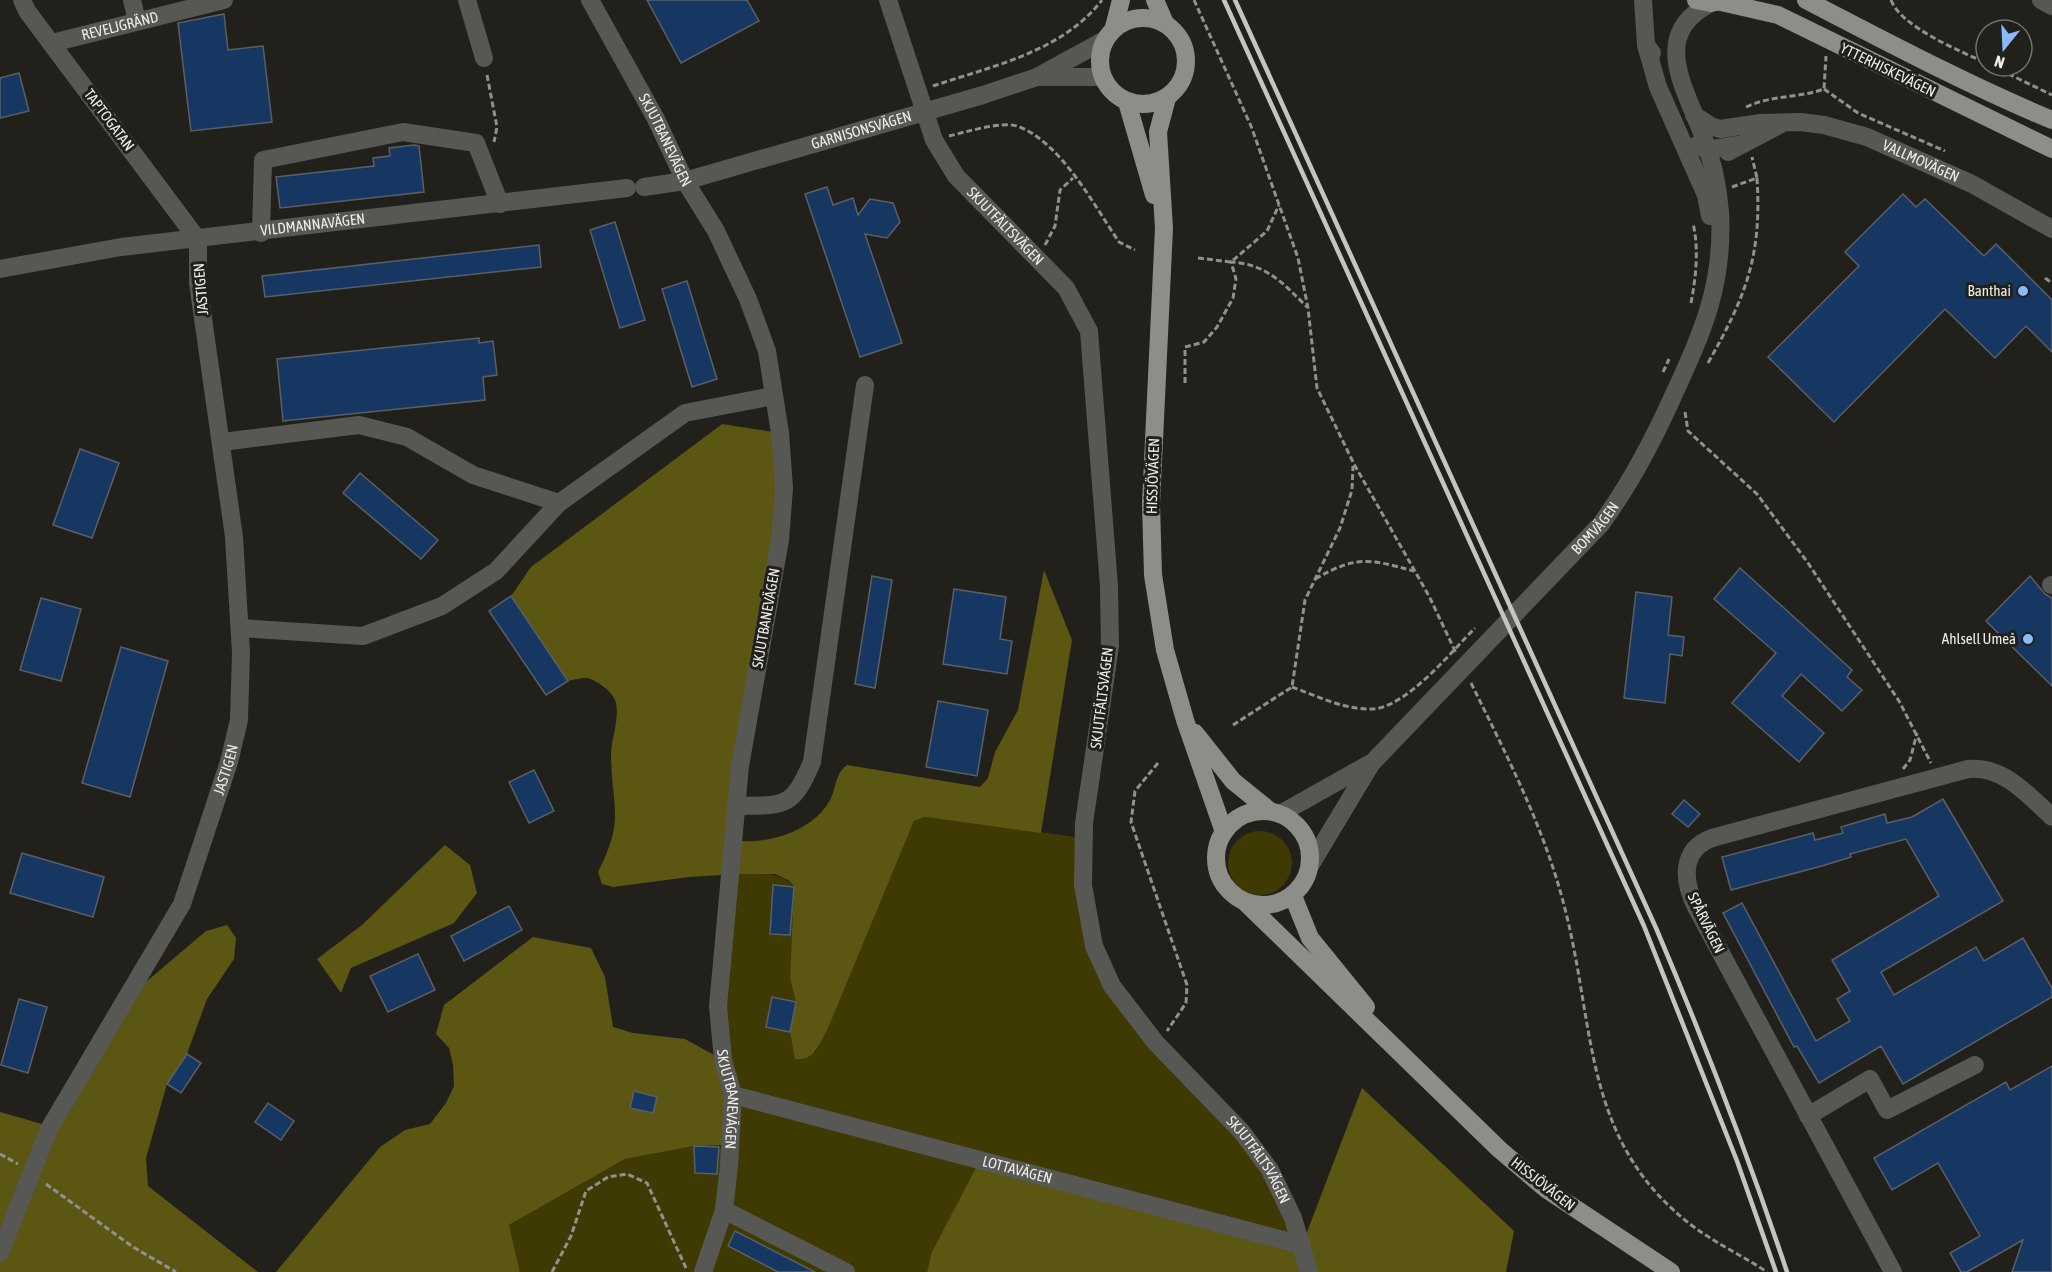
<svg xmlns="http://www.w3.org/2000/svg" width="2052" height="1272" font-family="'Asap Condensed',sans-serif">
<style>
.green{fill:#3f3a03}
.forest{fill:#5b5612}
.building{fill:#173763;stroke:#5b5f65;stroke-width:1.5}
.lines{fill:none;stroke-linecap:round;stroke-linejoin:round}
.path{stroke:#91908c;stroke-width:3;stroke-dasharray:6 3;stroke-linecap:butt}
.minor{stroke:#575754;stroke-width:18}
.major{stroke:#8e8e88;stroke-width:18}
.rail{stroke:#c4c4c0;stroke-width:4.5}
.poi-dot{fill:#8abafc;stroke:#21201b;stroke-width:2}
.labels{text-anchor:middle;stroke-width:6;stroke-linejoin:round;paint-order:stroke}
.street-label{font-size:15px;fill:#edede9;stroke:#21201b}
.poi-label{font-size:15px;fill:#edede9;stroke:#21201b;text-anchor:end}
</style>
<rect width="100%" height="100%" fill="#21201b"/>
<g class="green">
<path d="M925 817 1084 838 1083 885 1112 986 1242 1132 1302 1245 931 1254 927 1272H520L509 1225 625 1159 694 1146 721 1147 718 1006 737 874C758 874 779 870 794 887L790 978 796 1002 815 1053 829 1026 914 821Z"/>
<circle cx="1260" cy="863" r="32"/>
</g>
<g class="forest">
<path d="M722 424 780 433 784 488 733 840C767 846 816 830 831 798 837 785 835 774 847 765L980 787 988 778 995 752 1018 710 1044 570 1072 640 1041 833 925 817 914 821 829 1026C821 1041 815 1062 795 1059L790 1032 796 1002 790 978 794 886 788 880 775 874H737L689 877 613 887 602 884 598 872C625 819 612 809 611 755 611 738 621 716 615 700 612 691 595 679 586 678 581 678 573 680 568 681L511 596 531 567Z"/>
<path d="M445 845 470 865 477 893 454 923 351 968 341 993 317 959 362 925Z"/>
<path d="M227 925 236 938 234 959 207 999 187 1054 167 1084 146 1158 148 1186 258 1272H0V1112L49 1126 127 998 206 931Z"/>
<path d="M533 937 591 948 605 977 613 1027 633 1033 685 1039 723 1060 730 1145 694 1146 625 1159 509 1225 520 1272H276L380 1147 405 1130 430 1124 446 1103 454 1086 453 1065 449 1048 436 1034 444 1005Z"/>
<path d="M1362 1088 1514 1231 1506 1272H927L931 1254 980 1160 1302 1245Z"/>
</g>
<g class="building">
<path d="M647 0H747L759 21 681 63Z"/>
<path d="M224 14 228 50 263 46 272 122 191 131 178 23Z"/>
<path d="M19 73 29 111 0 118V78Z"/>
<path d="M414 145 419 146 424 192 280 208 276 177 374 166 373 158 390 156 389 148Z"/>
<path d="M827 187 833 205 853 198 858 215 870 199 893 203 900 222 887 238 865 234 902 343 860 357 805 194Z"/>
<path d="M1903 194 1916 207 1925 199 1984 256 1996 244 2052 300V352L2026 326 1995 358 1945 309 1834 422 1768 357 1859 266 1845 252Z"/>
<path d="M615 222 645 320 620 328 590 230Z"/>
<path d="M539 245 541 267 265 297 262 276Z"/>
<path d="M687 281 717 379 692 387 662 289Z"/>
<path d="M479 338V343L493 341 497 375 483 377 485 400 283 421 277 359Z"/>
<path d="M80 449 119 463 92 538 53 525Z"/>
<path d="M360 473 438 540 421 559 343 493Z"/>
<path d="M1740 568 1852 670 1847 677 1862 690 1842 711 1801 674 1782 696 1824 733 1799 762 1732 703 1776 653 1714 599Z"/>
<path d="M872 576 892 580 875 688 855 684Z"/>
<path d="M2030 576 2045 594 2052 598V686L1986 621Z"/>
<path d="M954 589 1006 597 1000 639 1012 641 1007 674 943 664Z"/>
<path d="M1636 592 1672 597 1668 635 1684 637 1682 656 1670 654 1665 703 1624 698Z"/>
<path d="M511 596 568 681 546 695 489 611Z"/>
<path d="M41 598 81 609 61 681 20 670Z"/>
<path d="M121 647 168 661 130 797 82 783Z"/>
<path d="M938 701 988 710 977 776 926 767Z"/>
<path d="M534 770 554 811 529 823 509 782Z"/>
<path d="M1943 799 2003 901 1881 972 1894 995 1976 947 1984 961 2023 938 2052 988V997L1903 1084 1881 1046 1819 1083 1797 1046 1794 1047 1723 913 1742 903 1816 1041 1850 1021 1837 999 1850 991 1832 960 1939 896 1906 839 1850 854 1851 857 1822 866 1731 890 1722 857 1813 833 1815 840 1843 833 1841 827 1885 814 1887 823 1912 817Z"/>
<path d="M1684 800 1700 814 1688 827 1672 814Z"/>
<path d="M22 853 104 877 93 917 10 893Z"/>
<path d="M773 885 794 887 790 935 770 934Z"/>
<path d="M509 906 522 930 464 961 451 936Z"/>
<path d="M418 954 435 990 388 1012 370 976Z"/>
<path d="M772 997 796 1002 790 1032 766 1027Z"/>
<path d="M19 999 47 1007 28 1073 1 1065Z"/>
<path d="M187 1054 201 1063 181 1093 167 1084Z"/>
<path d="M2052 1066V1272H2012L2023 1240 1967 1272H1961L1950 1253 1980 1236 1938 1163 1892 1190 1874 1158 2006 1082 2010 1090Z"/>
<path d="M634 1091 657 1097 653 1113 630 1108Z"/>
<path d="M268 1103 294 1121 281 1140 255 1122Z"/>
<path d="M694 1146 719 1147 717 1174 695 1173Z"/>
<path d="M735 1231 815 1272H778L728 1246Z"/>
</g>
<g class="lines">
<g class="path">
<path d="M1194 0 1251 126 1298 258 1308 308 1317 388 1354 464 1429 596 1456 653"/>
<path d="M1891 0C1901 27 1960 51 1986 63"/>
<path d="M1992 66 2052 95"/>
<path d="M487 75 497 127 494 142"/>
<path d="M933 86C992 66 1062 52 1102 0"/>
<path d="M1824 89 1858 113 1945 151"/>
<path d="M1746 107C1771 95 1799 98 1824 89L1826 56"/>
<path d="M949 136C966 132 1001 121 1017 126 1060 141 1094 205 1119 242L1135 250"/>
<path d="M1732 187 1757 178 1752 157"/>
<path d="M1045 245 1055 226 1060 190 1073 178"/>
<path d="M1198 258 1231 262 1267 231 1279 205"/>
<path d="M2045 278 2052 283"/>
<path d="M1691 303C1696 277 1699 249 1693 223"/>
<path d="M1708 363C1746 296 1762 256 1757 178"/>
<path d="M1663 372 1669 359"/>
<path d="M1185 383V347L1204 342 1217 327 1233 298 1236 279 1231 262C1266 264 1283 283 1307 307"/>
<path d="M1685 412 1688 431 1757 494 1808 563 1899 701 1931 763"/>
<path d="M1315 579C1357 555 1369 559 1414 571"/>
<path d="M1471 683C1507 756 1545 829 1565 909 1596 1029 1582 1143 1694 1227 1717 1244 1743 1256 1767 1272"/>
<path d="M1292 687C1317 696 1345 710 1372 709 1406 708 1452 651 1475 628"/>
<path d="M1233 725 1292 687 1305 600 1340 528 1352 490 1353 466"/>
<path d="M1158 763 1135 791 1131 822 1187 985 1186 1003 1167 1031"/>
<path d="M1903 769 1910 760 1917 733"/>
<path d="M0 1154 18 1164"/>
<path d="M46 1184 133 1247 176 1272"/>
<path d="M552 1272 571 1236 586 1191 608 1177 627 1174 647 1183 686 1268"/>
</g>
<g class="minor">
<path d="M132 0 137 21"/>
<path d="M467 0 484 58"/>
<path id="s1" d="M590 0 656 119 685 181 716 231 748 299 767 351 780 433 784 488 780 540 740 766 718 1006 723 1060 733 1095 729 1166 724 1210 703 1272"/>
<path id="s2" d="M888 0 934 140 956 176 1066 288 1089 331 1109 586 1110 646 1084 823 1083 885 1094 946 1112 986 1156 1043 1242 1132 1270 1170 1293 1218 1309 1272"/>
<path d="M1643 0 1646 45 1652 53"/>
<path d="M2041 0 2052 6"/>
<path id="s3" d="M52 43 224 0"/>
<path d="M1646 45 1658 87 1706 195 1710 216"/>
<path d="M1039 77H1102"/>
<path id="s4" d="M1694 115 1711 126 1720 129 1761 123 1801 122 1824 125 1867 137 1972 184 2052 229"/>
<path d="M1697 145 1707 150 1738 145"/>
<path d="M1728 152 1781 124"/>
<path id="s5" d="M644 187 685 181 983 95 1037 77 1103 41"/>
<path d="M261 233 263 160 403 132 476 143 500 204"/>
<path id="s6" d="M0 269 121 247 627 188"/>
<path d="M222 442 359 425 407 437 473 475 559 503"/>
<path d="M2051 585H2052"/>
<path d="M240 628 363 636 442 606 496 571 559 503 685 413 773 396"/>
<path d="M736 806C785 805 792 809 812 762L865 385"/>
<path d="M1280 814 1369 764"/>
<path id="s7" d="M1311 864 1371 764 1601 524C1631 483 1653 441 1674 394 1703 331 1724 284 1720 212 1718 185 1712 158 1702 133 1684 86 1650 34 1711 3"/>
<path id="s8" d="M733 1095 1302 1245"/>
<path d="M1808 1116 1870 1079 1887 1110 1975 1065"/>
<path d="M724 1210 846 1272"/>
<path id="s9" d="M0 1253 49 1129 182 904 229 762 239 720 241 653 234 537 198 283V240L27 11 22 0"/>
<path d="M1893 1272 1696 907C1683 881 1680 850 1712 838L1968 769C2004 766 2027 794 2052 817"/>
</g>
<g class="major">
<path d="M1155 0 1165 23"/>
<path d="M1696 0 1711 3 1726 0"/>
<path d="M1806 0C1887 42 1968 85 2052 120"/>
<path d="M1721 2 1778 15 2052 149"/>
<circle cx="1143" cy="61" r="43"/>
<path d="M1114 27 1121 0"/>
<path d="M1167 98 1158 132 1164 228 1151 504 1153 575 1165 650 1185 720 1224 832"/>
<path d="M1127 102 1154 195"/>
<path d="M1195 733 1233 781 1270 811"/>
<circle cx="1263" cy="858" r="47"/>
<path d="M1293 896 1310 938 1366 1007"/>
<path d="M1245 902 1500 1150 1546 1189 1671 1272"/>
</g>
<g class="rail">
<path d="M1224 0 1644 926 1737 1161 1776 1272"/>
<path d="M1235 0 1656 928C1704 1041 1748 1155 1787 1272"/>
</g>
</g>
<g class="poi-dot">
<circle cx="2023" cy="291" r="6"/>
<circle cx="2028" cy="639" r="6"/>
</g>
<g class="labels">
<g class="street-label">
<text dy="5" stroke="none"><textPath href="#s3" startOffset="70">REVELJGRÄND</textPath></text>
<text transform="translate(1888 70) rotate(26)" y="5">YTTERHISKEVÄGEN</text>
<text transform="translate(109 120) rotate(53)" y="5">TAPTOGATAN</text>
<text dy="5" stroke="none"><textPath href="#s5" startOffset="225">GARNISONSVÄGEN</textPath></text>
<text dy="5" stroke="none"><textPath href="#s1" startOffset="159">SKJUTBANEVÄGEN</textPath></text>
<text dy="5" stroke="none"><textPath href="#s4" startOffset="238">VALLMOVÄGEN</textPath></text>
<text dy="5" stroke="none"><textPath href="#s6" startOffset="316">VILDMANNAVÄGEN</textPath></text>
<text dy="5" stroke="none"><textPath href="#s2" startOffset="260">SKJUTFÄLTSVÄGEN</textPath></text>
<text transform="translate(201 289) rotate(-95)" y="5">JASTIGEN</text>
<text transform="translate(1153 476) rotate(-88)" y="5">HISSJÖVÄGEN</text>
<text dy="5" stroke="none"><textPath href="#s7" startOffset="442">BOMVÄGEN</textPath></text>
<text transform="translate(766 618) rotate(-80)" y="5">SKJUTBANEVÄGEN</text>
<text transform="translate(1102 698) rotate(-83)" y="5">SKJUTFÄLTSVÄGEN</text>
<text dy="5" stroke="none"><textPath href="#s9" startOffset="536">JASTIGEN</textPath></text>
<text transform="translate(1706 923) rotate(64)" y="5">SPÅRVÄGEN</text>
<text dy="5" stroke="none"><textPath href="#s1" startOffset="1149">SKJUTBANEVÄGEN</textPath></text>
<text dy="5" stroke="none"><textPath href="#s2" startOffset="1286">SKJUTFÄLTSVÄGEN</textPath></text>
<text dy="5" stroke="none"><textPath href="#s8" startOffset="294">LOTTAVÄGEN</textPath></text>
<text transform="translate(1543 1184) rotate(38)" y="5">HISSJÖVÄGEN</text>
</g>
<g class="poi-label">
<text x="2011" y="296">Banthai</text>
<text x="2016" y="644">Ahlsell Umeå</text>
</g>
</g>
<g transform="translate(2004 48) rotate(198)"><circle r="28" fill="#21201b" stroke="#73726d" stroke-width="1.5"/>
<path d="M0-4.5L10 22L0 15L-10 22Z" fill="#8abafc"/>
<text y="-9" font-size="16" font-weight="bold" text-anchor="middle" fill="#edede9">N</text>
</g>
</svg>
